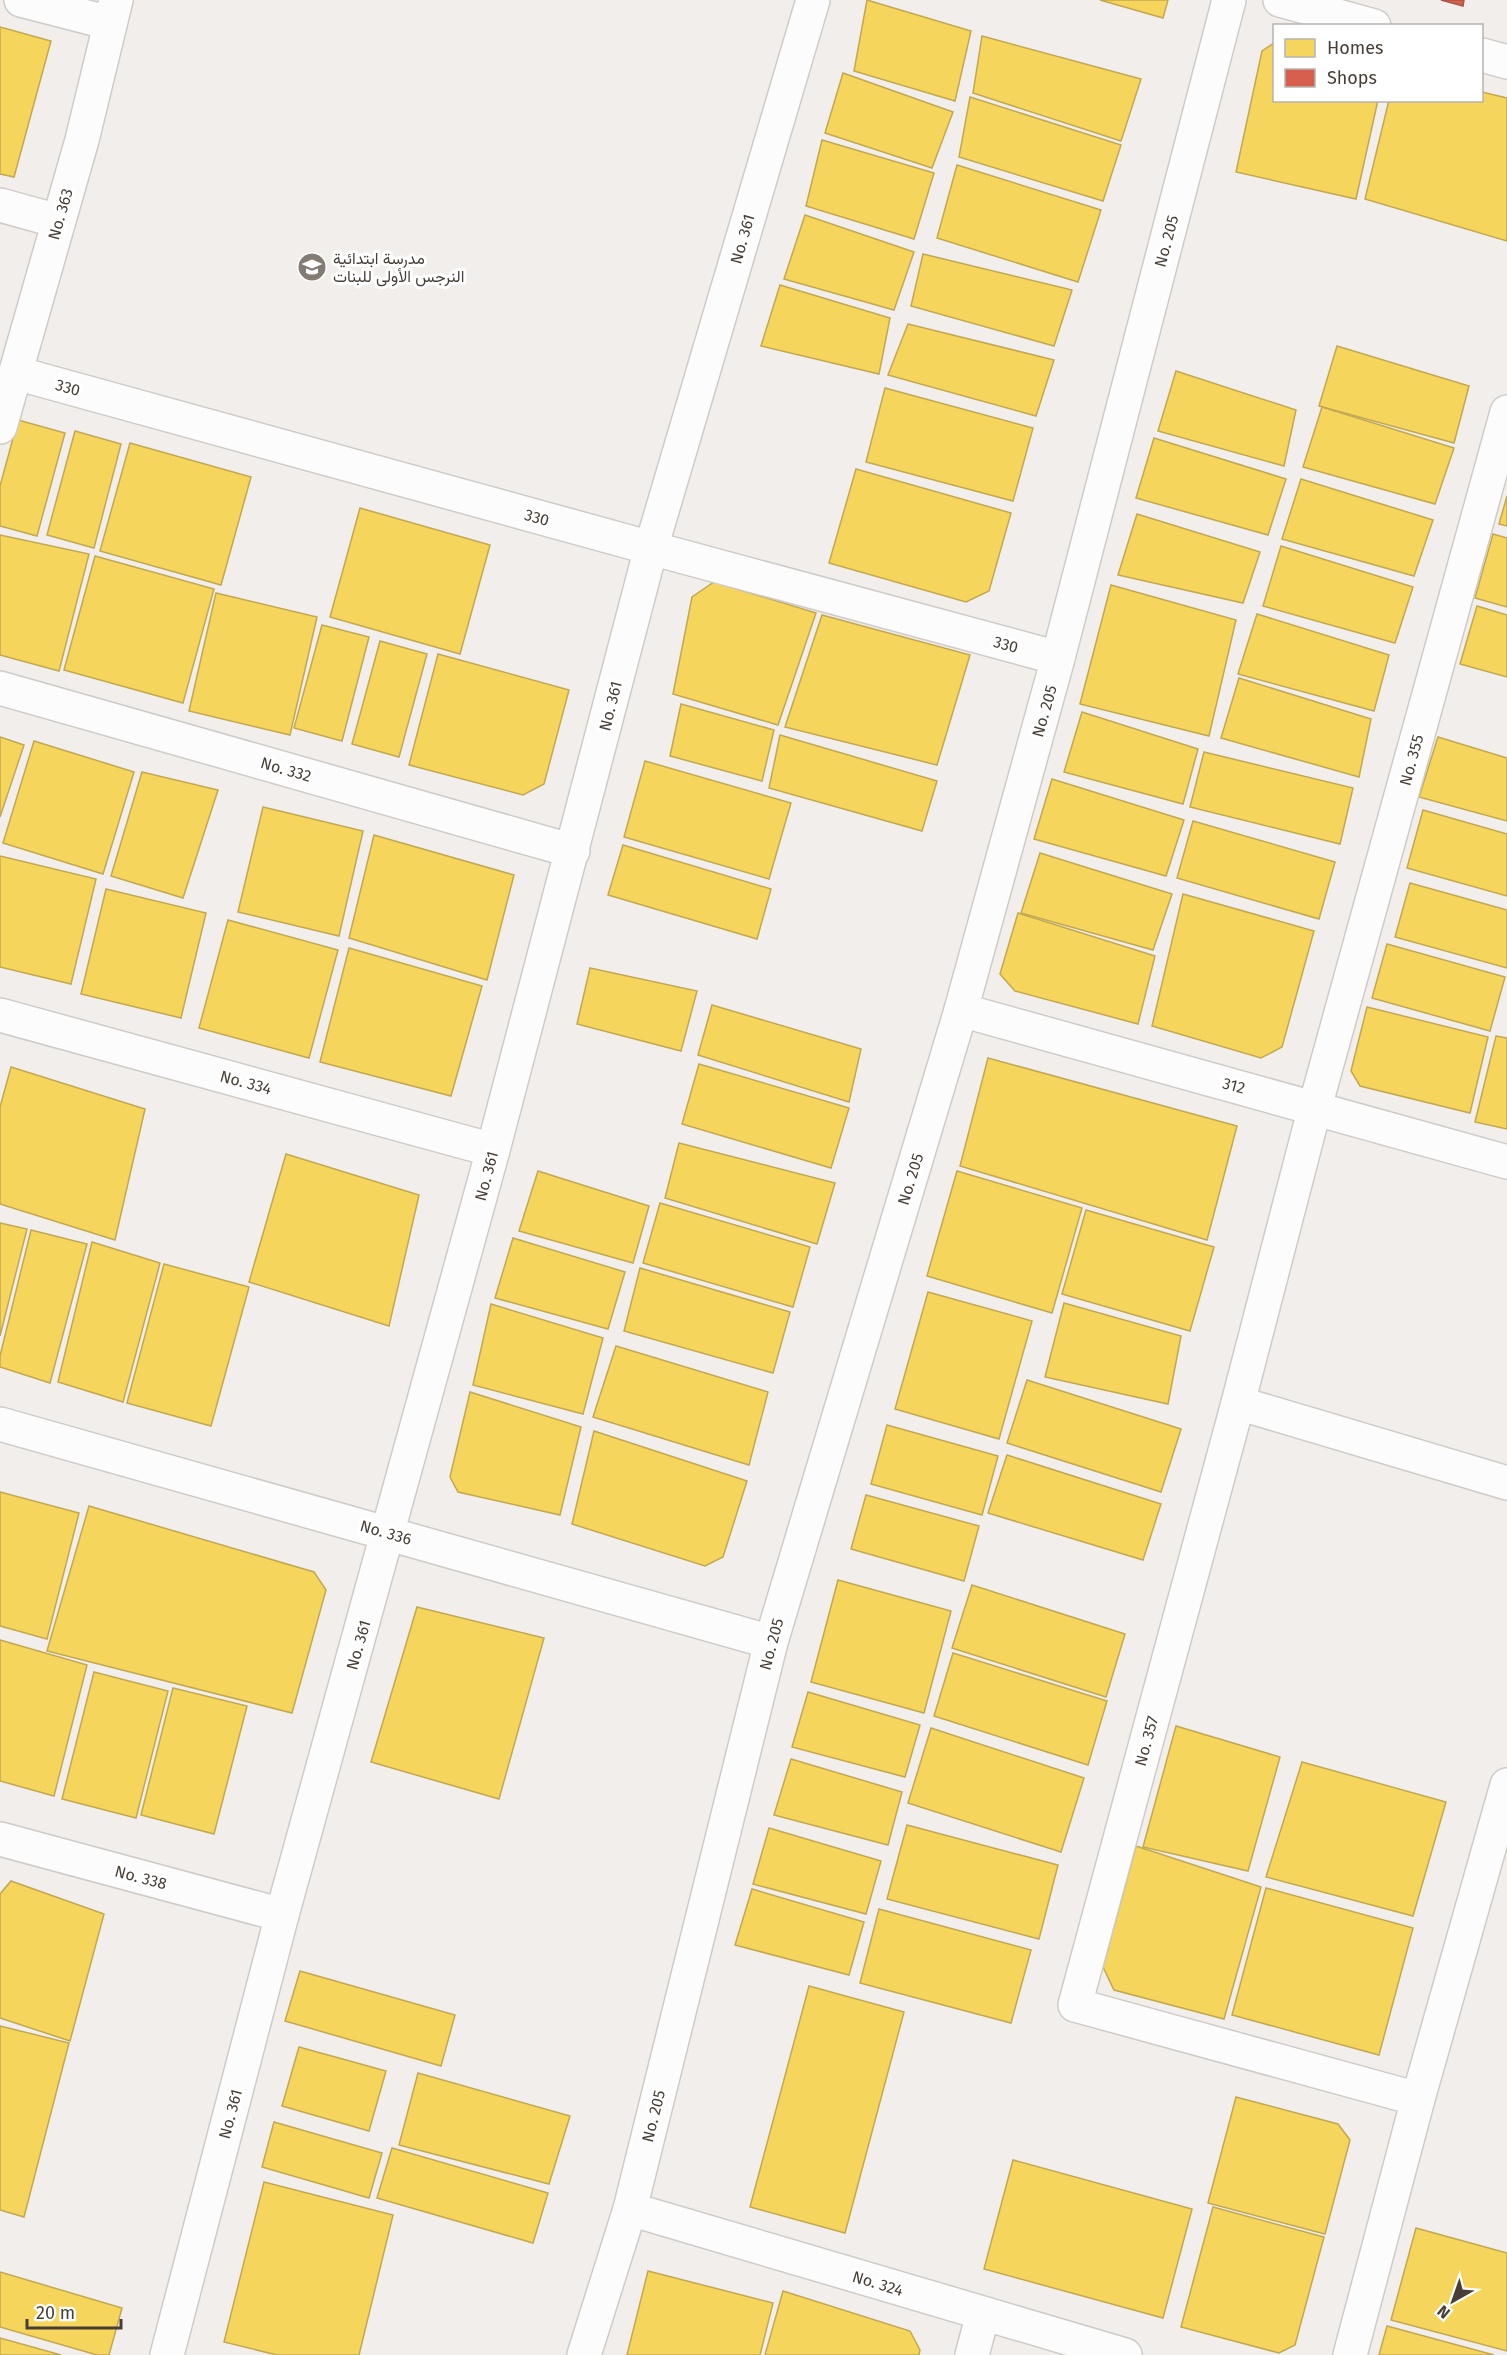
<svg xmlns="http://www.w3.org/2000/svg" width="1507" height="2355" font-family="'Fira Sans',Vazirmatn,sans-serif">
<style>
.homes{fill:#f6d55c;stroke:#c2a851;stroke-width:1.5}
.shops{fill:#d6604d;stroke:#ab5646;stroke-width:1.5}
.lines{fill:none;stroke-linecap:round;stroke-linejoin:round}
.street-casing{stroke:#cfccc8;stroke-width:36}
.street{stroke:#fdfcfc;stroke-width:33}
.labels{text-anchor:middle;stroke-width:6;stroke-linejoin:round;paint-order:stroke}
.street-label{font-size:16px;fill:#483e36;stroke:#fff}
.poi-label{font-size:16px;fill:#483e36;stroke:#fff;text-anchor:start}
</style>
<rect width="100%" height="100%" fill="#f1eeeb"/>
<g class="homes">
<path d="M867 0 971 31 955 101 854 71Z"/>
<path d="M1100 0H1168L1163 18Z"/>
<path d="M0 27 51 41 14 177 0 174Z"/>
<path d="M982 36 1141 79 1121 141 973 93Z"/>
<path d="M1274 43V100H1378L1356 199 1236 172 1262 51Z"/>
<path d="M843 73 953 112 932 168 825 133Z"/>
<path d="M1482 92 1507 98V241L1365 199 1389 100H1482Z"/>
<path d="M970 97 1121 145 1103 201 959 157Z"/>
<path d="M822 140 934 173 914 239 806 206Z"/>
<path d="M957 165 1101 210 1078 282 937 238Z"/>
<path d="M805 215 914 252 894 310 784 279Z"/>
<path d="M923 254 1072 290 1054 346 911 306Z"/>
<path d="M780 285 890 318 879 374 761 346Z"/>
<path d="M908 324 1054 360 1036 416 888 375Z"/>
<path d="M1337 346 1469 386 1454 443 1319 406Z"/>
<path d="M1176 371 1296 410 1284 466 1158 431Z"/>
<path d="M885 388 1033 428 1013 501 866 462Z"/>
<path d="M1322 407 1454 448 1435 504 1303 467Z"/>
<path d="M18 420 65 433 37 536 0 526V486Z"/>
<path d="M75 431 121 444 94 548 47 535Z"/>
<path d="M1154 438 1286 479 1268 535 1136 498Z"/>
<path d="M130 443 251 477 221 585 100 551Z"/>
<path d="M856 469 1011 513 989 591 966 602 829 563Z"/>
<path d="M1301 479 1433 520 1414 576 1282 539Z"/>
<path d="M1507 496V526L1499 524Z"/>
<path d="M360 508 490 545 460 654 330 617Z"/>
<path d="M1137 514 1260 552 1243 603 1118 575Z"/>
<path d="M1493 534 1507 538V607L1475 598Z"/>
<path d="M0 535 89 554 59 671 0 655Z"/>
<path d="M1281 546 1413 587 1395 643 1263 606Z"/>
<path d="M95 556 214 589 183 703 64 670Z"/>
<path d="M714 582 816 613 778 725 673 694 692 597Z"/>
<path d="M1111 585 1236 620 1209 736 1080 704Z"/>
<path d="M216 593 317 617 290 735 189 711Z"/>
<path d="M1477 606 1507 615V677L1460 664Z"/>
<path d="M1257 614 1389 655 1374 711 1238 674Z"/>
<path d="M822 615 970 655 937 765 785 727Z"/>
<path d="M322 625 369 637 342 741 294 728Z"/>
<path d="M380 641 427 654 399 757 352 744Z"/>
<path d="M438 654 569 690 544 784 523 795 409 765Z"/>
<path d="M1239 678 1371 719 1359 777 1221 738Z"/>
<path d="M681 704 774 730 762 781 670 756Z"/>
<path d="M1082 712 1198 749 1183 804 1064 772Z"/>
<path d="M780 735 937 781 922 831 769 788Z"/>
<path d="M0 737 24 745 0 817Z"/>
<path d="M1438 737 1507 758V821L1419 797Z"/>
<path d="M34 741 134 772 103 874 3 843Z"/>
<path d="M1204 752 1353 788 1340 844 1190 807Z"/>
<path d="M645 761 791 803 769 879 624 837Z"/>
<path d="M142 772 218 790 183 898 111 876Z"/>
<path d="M1052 779 1184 820 1166 876 1034 839Z"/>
<path d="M263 807 363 831 339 936 238 912Z"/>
<path d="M1423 810 1507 834V896L1407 868Z"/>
<path d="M1193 821 1335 862 1319 919 1177 878Z"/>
<path d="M374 835 514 875 487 980 349 938Z"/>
<path d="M623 845 771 889 757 939 608 895Z"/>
<path d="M1040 853 1172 894 1153 950 1021 913Z"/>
<path d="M0 856 96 879 71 984 0 967Z"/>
<path d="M1410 883 1507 910V968L1395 937Z"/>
<path d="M106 889 206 913 181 1018 81 994Z"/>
<path d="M1183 894 1314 931 1282 1047 1261 1058 1152 1026Z"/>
<path d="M1018 913 1155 956 1138 1024 1015 991 1000 974Z"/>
<path d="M228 920 338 950 309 1058 199 1028Z"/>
<path d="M1387 944 1505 977 1490 1031 1372 998Z"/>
<path d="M349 948 482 986 451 1096 320 1062Z"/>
<path d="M590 968 697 991 681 1051 577 1024Z"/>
<path d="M712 1005 861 1049 849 1102 698 1055Z"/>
<path d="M1367 1007 1488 1037 1470 1113 1360 1086 1351 1071Z"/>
<path d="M1496 1036 1507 1038V1129L1475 1122Z"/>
<path d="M988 1058 1237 1126 1207 1240 960 1166Z"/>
<path d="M699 1064 849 1108 831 1168 682 1124Z"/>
<path d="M11 1067 145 1109 115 1240 0 1204V1107Z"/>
<path d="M679 1143 835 1183 817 1244 665 1198Z"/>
<path d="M286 1154 419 1195 389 1326 249 1282Z"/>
<path d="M538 1171 649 1206 633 1263 519 1231Z"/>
<path d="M957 1171 1082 1208 1052 1313 927 1276Z"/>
<path d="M660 1203 810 1247 793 1307 643 1263Z"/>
<path d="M1086 1210 1214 1247 1190 1331 1062 1294Z"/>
<path d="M0 1223 27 1229 0 1336Z"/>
<path d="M31 1230 87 1244 50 1383 0 1367V1356Z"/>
<path d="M513 1238 625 1272 608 1329 495 1298Z"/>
<path d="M92 1242 160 1263 123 1402 58 1382Z"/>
<path d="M164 1264 249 1287 211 1426 127 1403Z"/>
<path d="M640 1268 790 1312 773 1373 624 1331Z"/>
<path d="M928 1292 1032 1321 999 1439 895 1409Z"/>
<path d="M1064 1303 1181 1336 1168 1404 1045 1377Z"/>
<path d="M491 1304 603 1338 583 1414 473 1385Z"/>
<path d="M616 1346 768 1392 749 1465 593 1417Z"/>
<path d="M1027 1380 1181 1429 1161 1492 1007 1443Z"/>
<path d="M470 1392 581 1427 560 1515 458 1492 450 1477Z"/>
<path d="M887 1425 998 1456 982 1515 871 1484Z"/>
<path d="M594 1431 747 1481 723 1557 705 1566 572 1524Z"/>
<path d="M1007 1455 1161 1504 1143 1560 988 1513Z"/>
<path d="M0 1492 79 1513 47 1639 0 1626Z"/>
<path d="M866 1495 979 1526 964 1581 851 1549Z"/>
<path d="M89 1506 314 1572 326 1590 292 1713 47 1651Z"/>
<path d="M838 1580 951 1611 924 1713 811 1682Z"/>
<path d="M972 1585 1125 1634 1106 1697 952 1648Z"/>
<path d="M417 1607 544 1638 499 1799 371 1762Z"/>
<path d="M0 1640 87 1665 54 1796 0 1781Z"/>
<path d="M953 1653 1107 1701 1088 1765 934 1716Z"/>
<path d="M94 1672 168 1691 136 1818 62 1799Z"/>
<path d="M173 1688 247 1706 214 1834 141 1815Z"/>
<path d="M808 1692 920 1725 905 1777 792 1747Z"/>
<path d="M1176 1726 1280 1757 1248 1871 1143 1847Z"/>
<path d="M931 1728 1084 1778 1061 1852 908 1803Z"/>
<path d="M791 1759 902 1792 888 1845 774 1815Z"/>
<path d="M1302 1762 1446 1802 1413 1916 1266 1877Z"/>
<path d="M907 1825 1058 1865 1039 1939 887 1899Z"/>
<path d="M769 1828 881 1861 866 1914 753 1884Z"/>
<path d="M1136 1846 1261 1887 1224 2019 1114 1990 1103 1967Z"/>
<path d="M11 1881 104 1914 70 2041 0 2018V1894Z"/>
<path d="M1266 1888 1413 1928 1379 2055 1232 2015Z"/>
<path d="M752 1889 864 1922 849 1975 735 1945Z"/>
<path d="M879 1909 1031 1950 1011 2023 860 1983Z"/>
<path d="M300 1971 455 2015 441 2066 285 2021Z"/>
<path d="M809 1986 904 2012 845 2233 750 2207Z"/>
<path d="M0 2026 69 2043 24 2217 0 2210Z"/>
<path d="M299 2047 386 2071 369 2131 282 2106Z"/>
<path d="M418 2073 570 2116 549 2184 399 2145Z"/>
<path d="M1236 2097 1338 2124 1350 2140 1325 2234 1208 2203Z"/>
<path d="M274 2122 382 2153 369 2198 262 2167Z"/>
<path d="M392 2148 548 2193 533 2243 377 2198Z"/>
<path d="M1013 2160 1192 2209 1163 2318 984 2269Z"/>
<path d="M264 2182 393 2215 359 2355H277L224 2342Z"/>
<path d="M1213 2207 1324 2237 1295 2345 1279 2353 1181 2327Z"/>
<path d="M1416 2228 1507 2253V2351L1391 2320Z"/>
<path d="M648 2271 773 2303 760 2355H627Z"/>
<path d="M0 2272 122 2308 109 2355H97L0 2327Z"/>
<path d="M783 2291 910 2331 920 2350 919 2355H765Z"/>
<path d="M1387 2326 1494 2355H1379Z"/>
<path d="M0 2338 61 2355H0Z"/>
</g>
<path class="shops" d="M1441 0H1464L1463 6Z"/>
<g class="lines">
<g class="street-casing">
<g id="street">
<path d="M21 0 110 23"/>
<path d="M1280 0 1374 26"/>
<path d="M1482 55 1507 62"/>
<path d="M0 205 58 221"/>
<path d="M16 373 651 548 1058 658"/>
<path d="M0 427 82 140 116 0"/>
<path d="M0 688 573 851"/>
<path d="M961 1010 1507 1162"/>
<path d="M0 1015 493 1150"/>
<path d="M1238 1403 1315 1107 1507 412"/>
<path d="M0 1424 771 1642"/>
<path d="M0 1839 282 1915"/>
<path d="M1418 2099 1075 2005 1238 1403 1507 1483"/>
<path d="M630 2209 1125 2355"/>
<path d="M167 2355 282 1915 493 1150 651 548 813 0"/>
<path d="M584 2355 630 2209 771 1642 961 1010 1058 658 1229 0"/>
<path d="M972 2355 983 2314"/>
<path d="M1350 2355 1418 2099 1507 1785"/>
</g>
</g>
<use href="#street" class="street"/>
</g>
<defs>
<g id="school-disc" transform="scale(1.5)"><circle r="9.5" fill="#837c75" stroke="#fff"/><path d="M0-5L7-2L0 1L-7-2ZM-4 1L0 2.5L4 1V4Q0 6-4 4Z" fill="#fff"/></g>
</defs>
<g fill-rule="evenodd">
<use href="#school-disc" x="312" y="267"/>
</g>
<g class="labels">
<g class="street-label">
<text transform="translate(60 214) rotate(-74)" y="6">No. 363</text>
<text transform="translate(742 239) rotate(-74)" y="6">No. 361</text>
<text transform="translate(1166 241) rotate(-75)" y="6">No. 205</text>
<text transform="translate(68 387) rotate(15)" y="6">330</text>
<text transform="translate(537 517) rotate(15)" y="6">330</text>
<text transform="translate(1006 644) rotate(15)" y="6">330</text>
<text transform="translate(610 706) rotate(-76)" y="6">No. 361</text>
<text transform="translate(1044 711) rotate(-74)" y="6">No. 205</text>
<text transform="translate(1411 760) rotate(-75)" y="6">No. 355</text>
<text transform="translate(286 769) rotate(16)" y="6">No. 332</text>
<text transform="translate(246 1082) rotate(15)" y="6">No. 334</text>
<text transform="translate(1234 1085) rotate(15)" y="6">312</text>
<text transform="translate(486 1176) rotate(-75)" y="6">No. 361</text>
<text transform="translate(910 1179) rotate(-73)" y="6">No. 205</text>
<text transform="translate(386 1532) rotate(16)" y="6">No. 336</text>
<text transform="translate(771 1644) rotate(-75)" y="6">No. 205</text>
<text transform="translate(358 1645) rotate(-74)" y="6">No. 361</text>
<text transform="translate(1146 1741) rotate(-75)" y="6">No. 357</text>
<text transform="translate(141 1877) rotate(15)" y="6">No. 338</text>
<text transform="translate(230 2114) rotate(-75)" y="6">No. 361</text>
<text transform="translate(653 2116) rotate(-76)" y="6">No. 205</text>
<text transform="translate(878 2283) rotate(17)" y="6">No. 324</text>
</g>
<g class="poi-label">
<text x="333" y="264">مدرسة ابتدائية<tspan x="333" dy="18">النرجس الأولى للبنات</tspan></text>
</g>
</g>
<rect x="1273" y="24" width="210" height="78" fill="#ffffff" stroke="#b6b2af" stroke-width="1.5"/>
<rect x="1285" y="39" width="30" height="18" fill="#f6d55c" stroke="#b6b2af" stroke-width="1.5"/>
<text x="1327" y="54" font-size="18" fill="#483e36">Homes</text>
<rect x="1285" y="69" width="30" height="18" fill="#d6604d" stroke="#b6b2af" stroke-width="1.5"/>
<text x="1327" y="84" font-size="18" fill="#483e36">Shops</text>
<g transform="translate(1453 2301) rotate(220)" stroke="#ffffff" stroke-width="4.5" paint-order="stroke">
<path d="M0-4.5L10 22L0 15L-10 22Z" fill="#483e36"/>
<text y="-9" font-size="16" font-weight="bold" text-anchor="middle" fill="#483e36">N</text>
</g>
<path d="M27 2319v9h94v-9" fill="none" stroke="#483e36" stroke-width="3"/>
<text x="36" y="2319" font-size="18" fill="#483e36" stroke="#ffffff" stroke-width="4.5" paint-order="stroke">20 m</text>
</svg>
